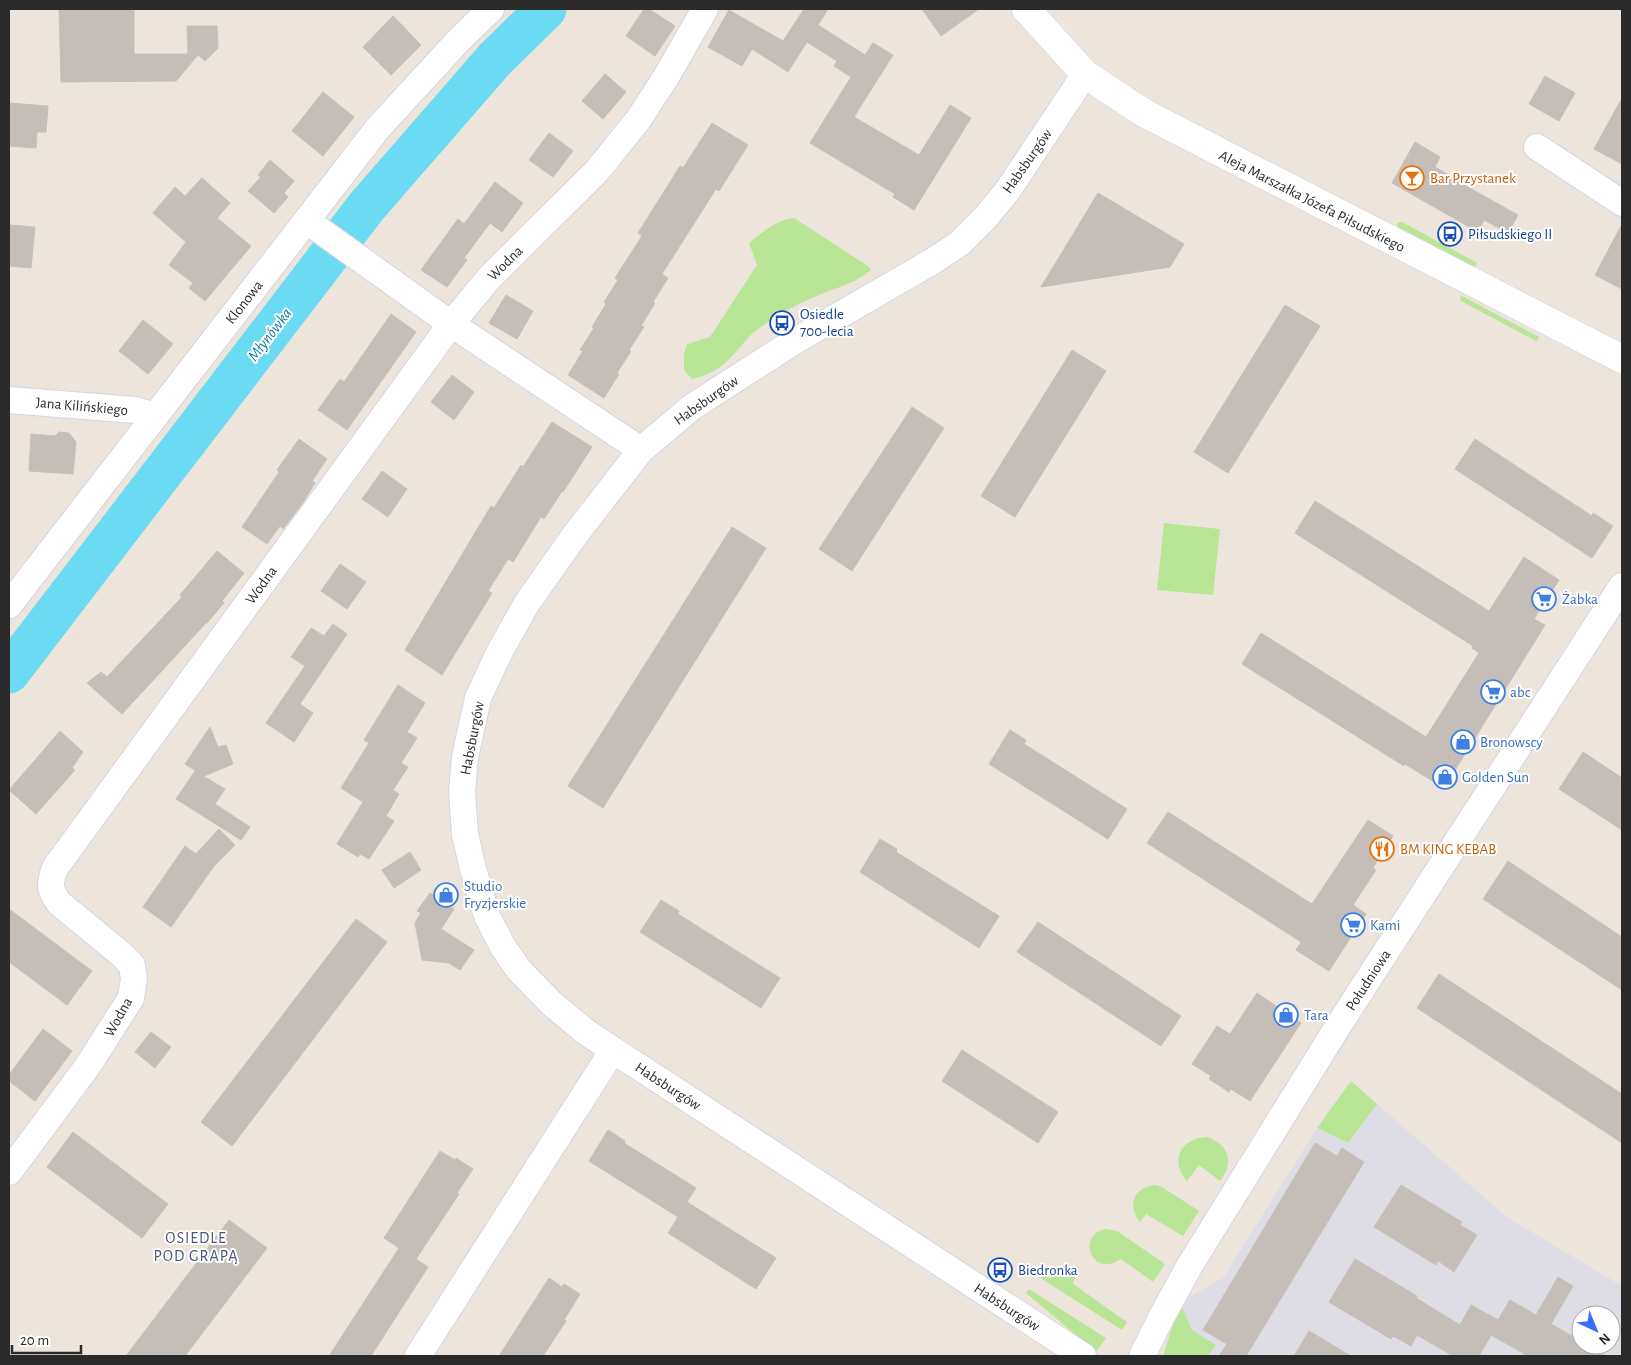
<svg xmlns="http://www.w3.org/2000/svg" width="1631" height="1365" font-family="'Alegreya Sans',sans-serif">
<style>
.industrial{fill:#dedde5;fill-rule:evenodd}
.green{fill:#b8e696}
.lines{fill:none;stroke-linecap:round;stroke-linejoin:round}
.river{stroke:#6adbf3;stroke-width:41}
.building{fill:#c5beb8;stroke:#c8c0b5}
.minor-casing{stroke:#d1d6e4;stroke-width:28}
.tertiary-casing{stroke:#d1d6e4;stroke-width:29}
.minor{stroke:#fff;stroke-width:26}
.tertiary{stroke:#fff;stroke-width:28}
.labels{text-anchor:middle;stroke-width:4;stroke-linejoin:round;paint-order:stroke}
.street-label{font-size:15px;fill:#2a2a2a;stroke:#fff}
.food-label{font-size:15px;fill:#c56008;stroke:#fff;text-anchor:start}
.transit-label{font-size:15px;fill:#164399;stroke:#fff;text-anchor:start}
.shop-label{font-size:15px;fill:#366cbe;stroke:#fff;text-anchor:start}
.water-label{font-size:16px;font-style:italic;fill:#087aa1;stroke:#fff}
.neighbourhood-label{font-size:16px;letter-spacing:1px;fill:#49577d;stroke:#fff}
</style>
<rect width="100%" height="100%" fill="#ede4dc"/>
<path class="industrial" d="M1377 1104 1507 1217 1622 1286V1356H1208L1215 1345 1192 1330 1180 1302 1223 1278 1317 1128 1348 1143ZM1581 1315H1611V1345H1581Z"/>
<g class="green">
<path d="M794 218 868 266 871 270C854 285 833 288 812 298 791 307 771 319 753 333 745 340 739 349 732 356 722 368 707 376 692 379L684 370V353L687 344 710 337 757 265 749 243C763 232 776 220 794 218Z"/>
<path d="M1399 222H1402L1477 263 1475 266 1471 265 1398 227 1397 224Z"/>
<path d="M1461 296 1464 297 1539 337 1537 341 1534 340 1461 301 1460 298Z"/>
<path d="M1164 523 1220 529 1213 595 1157 590Z"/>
<path d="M1351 1081 1377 1104 1348 1143 1317 1128Z"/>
<path d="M1207 1137C1230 1145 1234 1163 1220 1181L1199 1165 1187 1181C1169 1161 1181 1138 1207 1137Z"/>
<path d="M1155 1185 1162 1187 1199 1211 1183 1236 1146 1214 1140 1222C1127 1205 1133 1188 1155 1185Z"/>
<path d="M1106 1229 1117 1231 1165 1264 1153 1282 1121 1259C1091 1279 1076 1234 1106 1229Z"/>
<path d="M1072 1271 1076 1274 1073 1284 1127 1322 1122 1330 1039 1277 1043 1273 1049 1278Z"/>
<path d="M1029 1289 1106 1338 1096 1352 1026 1293Z"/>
<path d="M1180 1302 1192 1330 1216 1345 1208 1356H1163Z"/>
</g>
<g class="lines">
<path class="river" d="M9 673 367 206 495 59 546 9"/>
</g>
<g class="building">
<path d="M59 9H134V54H188L187 26H217L218 48 205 61 198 55 176 81 61 82Z"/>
<path d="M644 9H649L675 26 655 56 626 36Z"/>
<path d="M804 9H828L818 25 865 55 873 43 893 55 854 117 919 155 950 105 971 118 914 210 893 197 895 194 810 143 851 77 834 66 837 61 807 42 788 72 752 49 742 66 708 47 729 10 783 41Z"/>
<path d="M922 9H979L941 36Z"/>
<path d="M393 16 421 45 391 75 363 47Z"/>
<path d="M605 74 626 92 603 119 582 101Z"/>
<path d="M1545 76 1575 93 1559 121 1529 104Z"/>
<path d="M323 92 354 117 323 156 292 131Z"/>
<path d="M1622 98V164L1594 149Z"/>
<path d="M9 103 48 106 46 132H37L36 148 9 146Z"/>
<path d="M712 123 748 145 719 191 716 189 662 274 668 278 653 302 655 303 641 326 644 327 629 350 631 351 617 373 619 374 604 398 568 375 583 351 580 350 594 328 592 327 606 304 604 302 618 280 615 278 642 236 638 233 680 166 683 168Z"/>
<path d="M549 133 573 151 553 177 529 160Z"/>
<path d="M1415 142 1440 157 1435 167 1449 175 1448 176 1518 215 1508 233 1484 220 1478 232 1392 183Z"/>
<path d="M270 160 294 181 284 193 288 197 274 213 248 191 261 177 258 175Z"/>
<path d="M202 178 230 203 217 218 251 246 205 301 189 288 193 283 169 265 186 242 153 213 175 187 185 196Z"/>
<path d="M495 182 523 203 502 232 490 223 464 258 467 260 447 287 421 270 458 219 464 224Z"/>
<path d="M1098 193 1184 244 1170 267 1041 287Z"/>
<path d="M1622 224V289L1595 275Z"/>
<path d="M9 225 35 227 31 268 9 266Z"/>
<path d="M506 295 533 311 517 339 489 323Z"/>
<path d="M1285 305 1320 326 1228 473 1194 452Z"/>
<path d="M391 314 416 332 347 430 318 410 340 379 344 382Z"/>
<path d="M143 320 173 344 148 374 119 351Z"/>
<path d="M1072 350 1106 371 1015 517 981 496Z"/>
<path d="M452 375 474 392 454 420 431 402Z"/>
<path d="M912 407 944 428 852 571 819 549Z"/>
<path d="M552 422 592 447 563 492 562 491 544 519 541 517 513 562 508 559 488 591 492 593 442 675 405 650 491 506 494 508 521 465 523 467Z"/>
<path d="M59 432 69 433 76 442 73 474 29 471 31 434 55 436Z"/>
<path d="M299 439 327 459 312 481 315 483 302 504 283 529 280 526 267 544 242 527 279 472 277 470Z"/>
<path d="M1475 439 1592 516 1593 513 1613 526 1592 558 1455 469Z"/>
<path d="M382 471 407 489 388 517 362 499Z"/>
<path d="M1315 501 1489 611 1524 557 1559 580 1534 619 1545 625 1444 788 1405 764 1404 766 1242 664 1261 633 1426 737 1479 653 1472 648 1473 646 1295 533Z"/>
<path d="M732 527 766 548 603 808 568 786Z"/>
<path d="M217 551 244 573 222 601 224 603 207 623H206L122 714 87 683 101 672 107 677 182 597 180 595Z"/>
<path d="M340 564 366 582 347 609 321 591Z"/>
<path d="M333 624 347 634 300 704 313 713 294 742 266 723 305 666 291 657 311 628 324 636Z"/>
<path d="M398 685 425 703 407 732 417 738 401 763 408 767 393 790 399 794 386 816 394 821 369 859 360 854 358 857 337 844 363 802 341 788 369 743 364 740Z"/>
<path d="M210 727 218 747 226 745 233 764 204 776 185 764Z"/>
<path d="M1010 730 1026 740 1024 744 1127 809 1108 839 989 764Z"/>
<path d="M60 731 83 752 72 768 75 770 36 814 9 790Z"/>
<path d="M1583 752 1622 778V830L1559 789Z"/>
<path d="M195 771 225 789 215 804 250 827 241 840 176 799Z"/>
<path d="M1168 812 1312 904 1368 820 1393 836 1373 868 1376 870 1353 905 1366 914 1329 971 1296 950 1301 942 1147 843Z"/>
<path d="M219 829 235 845 214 866 171 927 143 907 185 846 196 854Z"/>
<path d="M880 839 897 849 896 852 999 916 979 948 860 872Z"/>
<path d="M410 852 421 870 394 888 382 870Z"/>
<path d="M1508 861 1622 937V990L1483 899Z"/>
<path d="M430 893 454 909 441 929 474 950 460 970 449 963 422 960 415 923 421 913 417 911Z"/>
<path d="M661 900 679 911 678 914 780 978 761 1008 640 932Z"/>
<path d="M9 909 92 971 67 1005 9 962Z"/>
<path d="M356 919 387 942 232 1146 201 1122Z"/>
<path d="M1038 922 1181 1016 1161 1046 1017 952Z"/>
<path d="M1439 974 1622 1094V1143L1417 1008Z"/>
<path d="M1257 993 1301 1023 1250 1101 1231 1089 1229 1092 1209 1079 1211 1076 1192 1064 1217 1026 1230 1034Z"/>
<path d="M43 1029 72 1051 35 1101 9 1081V1075Z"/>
<path d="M151 1032 171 1047 155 1068 135 1052Z"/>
<path d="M962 1050 1058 1112 1038 1143 942 1081Z"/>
<path d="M608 1130 625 1141 624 1143 696 1188 687 1202 776 1258 756 1289 668 1233 678 1217 589 1161Z"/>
<path d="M73 1132 168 1204 142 1238 47 1167Z"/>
<path d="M1315 1143 1337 1156 1342 1148 1364 1162 1246 1356H1219L1227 1344 1203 1330Z"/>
<path d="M440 1151 455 1160 456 1158 473 1169 457 1193 459 1194 416 1259 428 1267 371 1356H329L399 1248 384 1238Z"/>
<path d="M1401 1185 1462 1222 1460 1225 1477 1235 1454 1272 1438 1261 1436 1265 1374 1227Z"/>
<path d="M229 1220 267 1248 185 1356H126Z"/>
<path d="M1355 1259 1417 1296 1416 1298 1460 1325 1471 1305 1498 1320 1510 1300 1536 1315 1558 1277 1573 1286 1551 1324 1581 1341V1345H1587L1607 1356H1528L1491 1335 1479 1356H1453L1417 1335 1411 1346 1393 1336 1391 1339 1329 1302Z"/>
<path d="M549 1278 562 1287 564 1284 580 1294 564 1320 566 1321 543 1356H499Z"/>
<path d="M1309 1331 1351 1356H1294Z"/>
</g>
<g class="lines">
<g class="minor-casing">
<g id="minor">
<path d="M1537 147 1622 203"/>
<path d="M307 221 451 324 641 450"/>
<path d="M9 400 135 410 155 416"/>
<path d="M9 605 378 128 458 41 491 9"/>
<path d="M9 1172 87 1067 131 998 134 979 132 965 121 954 59 903C49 889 49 884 55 868L451 324 490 277 597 171 638 120 666 77 705 9"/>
<path d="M418 1356 613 1050"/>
<path d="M1083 1356 613 1050 586 1032 551 1003 519 970 503 947 487 916 473 869 465 834 462 792 465 757 478 698 499 653 527 603 575 535 641 450 692 407 793 342 933 261 960 243 986 217 1008 190 1085 74"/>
<path d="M1142 1356 1162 1316 1190 1265 1340 1023 1622 586"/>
</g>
</g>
<g class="tertiary-casing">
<path id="tertiary" d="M1026 9 1085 74 1144 113 1622 359"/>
</g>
<use href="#minor" class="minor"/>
<use href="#tertiary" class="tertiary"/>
</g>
<defs>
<g id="bar-ring" transform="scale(1.25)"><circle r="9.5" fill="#fff" stroke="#e8710a" stroke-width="1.5"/><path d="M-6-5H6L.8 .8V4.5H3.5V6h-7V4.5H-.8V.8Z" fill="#e8710a"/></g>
<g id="bus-ring" transform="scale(1.25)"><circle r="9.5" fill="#fff" stroke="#1a4fb4" stroke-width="1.5"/><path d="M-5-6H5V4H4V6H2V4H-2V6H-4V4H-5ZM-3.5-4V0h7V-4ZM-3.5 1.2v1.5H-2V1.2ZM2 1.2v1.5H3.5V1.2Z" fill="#1a4fb4"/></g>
<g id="supermarket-ring" transform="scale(1.25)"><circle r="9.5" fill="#fff" stroke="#3f7fe0" stroke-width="1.5"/><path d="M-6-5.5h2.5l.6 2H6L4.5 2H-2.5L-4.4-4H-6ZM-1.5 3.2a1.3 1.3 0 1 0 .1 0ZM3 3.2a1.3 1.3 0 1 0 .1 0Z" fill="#3f7fe0"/></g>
<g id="shop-ring" transform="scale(1.25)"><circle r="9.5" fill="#fff" stroke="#3f7fe0" stroke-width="1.5"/><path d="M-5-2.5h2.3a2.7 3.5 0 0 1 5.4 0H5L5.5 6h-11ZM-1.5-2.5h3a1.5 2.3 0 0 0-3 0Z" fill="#3f7fe0"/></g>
<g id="restaurant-ring" transform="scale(1.25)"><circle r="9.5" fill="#fff" stroke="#e8710a" stroke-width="1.5"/><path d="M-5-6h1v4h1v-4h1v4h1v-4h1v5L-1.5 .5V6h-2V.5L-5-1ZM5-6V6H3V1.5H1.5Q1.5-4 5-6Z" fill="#e8710a"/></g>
</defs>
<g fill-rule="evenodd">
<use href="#bar-ring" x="1412" y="178"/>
<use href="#bus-ring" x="1450" y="234"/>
<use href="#bus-ring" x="782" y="323"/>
<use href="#supermarket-ring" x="1544" y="599"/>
<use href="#supermarket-ring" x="1493" y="692"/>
<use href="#shop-ring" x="1463" y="742"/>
<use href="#shop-ring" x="1445" y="777"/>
<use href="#restaurant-ring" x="1382" y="849"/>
<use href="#shop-ring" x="446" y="895"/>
<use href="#supermarket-ring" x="1353" y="925"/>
<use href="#shop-ring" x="1286" y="1015"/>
<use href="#bus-ring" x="1000" y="1270"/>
</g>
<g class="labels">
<g class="street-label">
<text transform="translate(1027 161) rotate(-55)" y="5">Habsburgów</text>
<text transform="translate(1312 201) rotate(27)" y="5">Aleja Marszałka Józefa Piłsudskiego</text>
<text transform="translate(505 263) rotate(-45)" y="5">Wodna</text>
<text transform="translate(244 302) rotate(-52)" y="5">Klonowa</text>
<text transform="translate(706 400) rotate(-35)" y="5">Habsburgów</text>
<text transform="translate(82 406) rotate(5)" y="5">Jana Kilińskiego</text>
<text transform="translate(261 585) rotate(-54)" y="5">Wodna</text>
<text transform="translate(472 738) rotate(-79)" y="5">Habsburgów</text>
<text transform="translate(1368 980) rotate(-57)" y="5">Południowa</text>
<text transform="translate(118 1017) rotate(-61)" y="5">Wodna</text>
<text transform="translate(668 1086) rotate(33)" y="5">Habsburgów</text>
<text transform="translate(1007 1307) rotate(33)" y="5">Habsburgów</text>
</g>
<g class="food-label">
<text x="1430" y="183">Bar Przystanek</text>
<text x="1400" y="854">BM KING KEBAB</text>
</g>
<g class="transit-label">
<text x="1468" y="239">Piłsudskiego II</text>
<text x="800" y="319">Osiedle<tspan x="800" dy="17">700-lecia</tspan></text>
<text x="1018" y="1275">Biedronka</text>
</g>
<g class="shop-label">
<text x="1562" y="604">Żabka</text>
<text x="1510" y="697">abc</text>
<text x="1480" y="747">Bronowscy</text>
<text x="1462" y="782">Golden Sun</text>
<text x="464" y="891">Studio<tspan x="464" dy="17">Fryzjerskie</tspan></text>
<text x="1370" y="930">Kami</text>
<text x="1304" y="1020">Tara</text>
</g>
<g class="water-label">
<text transform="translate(269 334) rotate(-53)" y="6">Młynówka</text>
</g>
<g class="neighbourhood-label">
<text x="196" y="1243">OSIEDLE<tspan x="196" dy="18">POD GRAPĄ</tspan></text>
</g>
</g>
<rect width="1631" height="1365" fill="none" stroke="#2a2a2a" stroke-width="20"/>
<g transform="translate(1596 1330) rotate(136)"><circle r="24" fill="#ffffff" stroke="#aaaaaa"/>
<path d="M0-4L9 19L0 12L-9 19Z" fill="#376eff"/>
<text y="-8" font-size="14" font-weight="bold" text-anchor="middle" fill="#2a2a2a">N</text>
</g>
<path d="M12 1345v8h69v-8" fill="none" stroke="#2a2a2a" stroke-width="2.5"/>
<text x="20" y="1345" font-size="15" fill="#2a2a2a" stroke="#ffffff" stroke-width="4" paint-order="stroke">20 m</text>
</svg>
